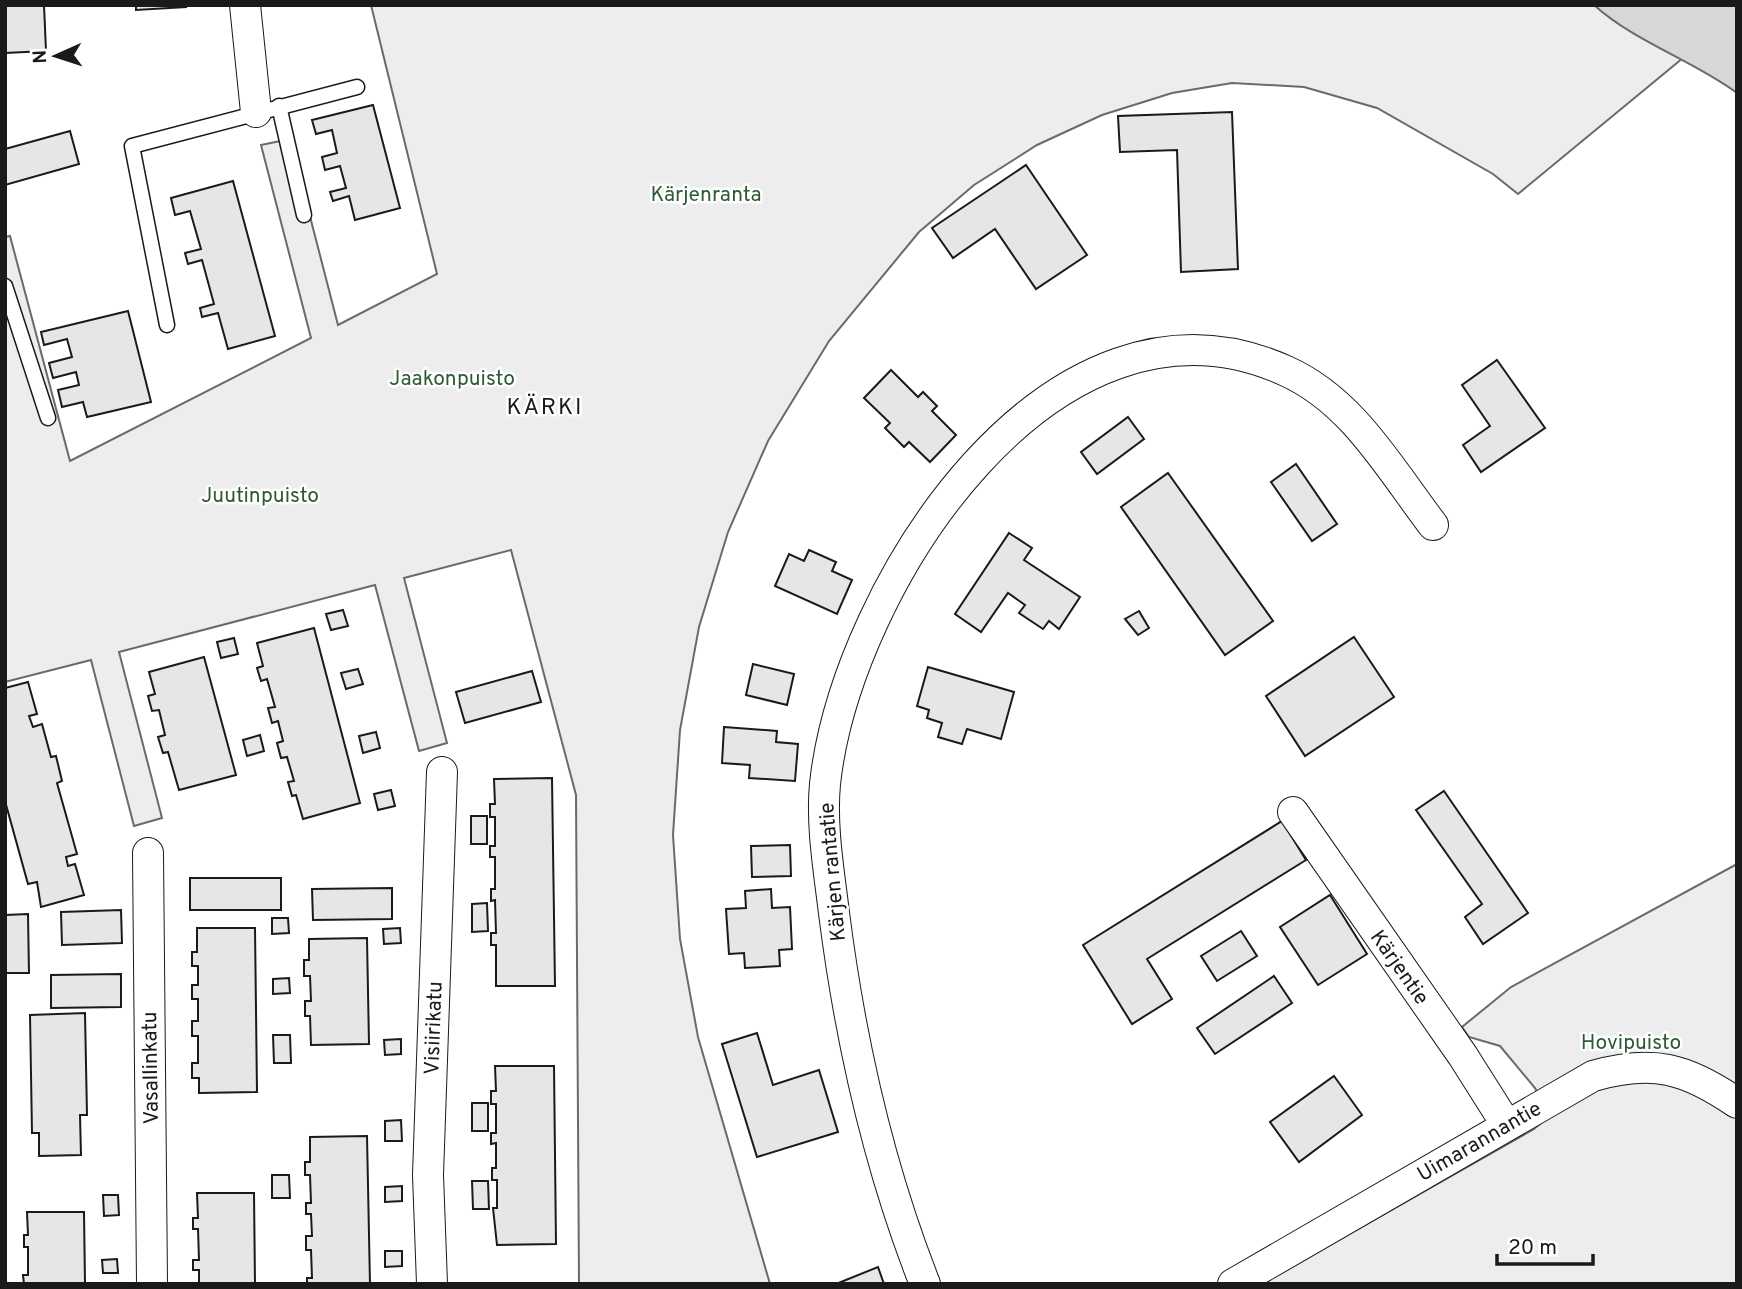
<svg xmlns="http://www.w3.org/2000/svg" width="1742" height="1289" font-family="Overpass,sans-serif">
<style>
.built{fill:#ededed;stroke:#6a6a6a;stroke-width:2}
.water{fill:#d7d7d7;stroke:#6a6a6a;stroke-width:2}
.building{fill:#e6e6e6;stroke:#1a1a1a;stroke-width:2}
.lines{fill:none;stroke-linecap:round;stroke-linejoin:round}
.service-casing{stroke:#1a1a1a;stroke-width:17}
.minor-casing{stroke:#1a1a1a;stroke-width:32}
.service{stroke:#fff;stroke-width:14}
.minor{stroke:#fff;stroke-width:30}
.labels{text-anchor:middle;stroke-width:5;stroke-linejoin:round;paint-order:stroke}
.park-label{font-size:21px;fill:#2b5a34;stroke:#fff}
.street-label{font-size:21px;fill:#1a1a1a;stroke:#fff}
.neighbourhood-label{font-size:23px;letter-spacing:2px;fill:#1a1a1a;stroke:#fff}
</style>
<rect width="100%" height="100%" fill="#fff"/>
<g class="built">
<path d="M371 5H1737L1705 72 1683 58 1518 194 1493 174 1377 108 1304 87 1232 83 1172 93 1102 115 1037 145 974 185 919 232 829 341 768 441 728 532 699 627 680 730 673 835 680 939 698 1037 770 1284H579L576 795 511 550 404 578 447 743 419 751 375 585 119 652 162 818 134 826 91 660 5 682V237L10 236 70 461 311 338 261 145 290 139 338 325 437 274Z"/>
<path d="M1737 864V1284H1261L1534 1129 1550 1116 1535 1088 1500 1046 1469 1037 1462 1027 1511 987Z"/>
</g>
<path class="water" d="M1594 5H1737V93C1692 60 1635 42 1594 5Z"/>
<g class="building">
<path d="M5 5H44L46 51 5 53Z"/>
<path d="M136 5H186V7L136 10Z"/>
<path d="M373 105 400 208 355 220 349 196 333 201 330 192 346 188 340 166 325 170 322 157 337 153 332 130 316 134 312 120Z"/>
<path d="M1232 112 1238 269 1181 272 1177 150 1120 152 1118 116Z"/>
<path d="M70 131 79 164 5 185V149Z"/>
<path d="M1026 165 1087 255 1036 289 995 229 953 258 932 228Z"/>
<path d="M233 181 275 336 228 349 218 313 202 317 200 308 214 304 202 260 188 264 185 253 201 249 190 211 175 215 171 198Z"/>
<path d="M128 311 151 402 87 417 83 402 62 407 58 390 79 385 76 372 53 378 49 363 72 357 67 339 44 345 41 332Z"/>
<path d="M1497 360 1545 428 1481 472 1463 445 1490 426 1462 385Z"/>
<path d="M891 370 918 397 923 392 937 406 932 411 956 435 930 462 909 442 904 447 885 428 890 423 864 398Z"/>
<path d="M1128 417 1144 439 1097 474 1081 452Z"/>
<path d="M1296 464 1337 524 1312 541 1271 482Z"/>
<path d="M1168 473 1273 621 1225 655 1121 507Z"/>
<path d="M1009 533 1032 548 1024 560 1080 597 1059 629 1049 621 1043 629 1019 613 1025 605 1008 593 981 632 955 614Z"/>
<path d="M809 550 836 562 832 571 852 580 837 614 775 586 789 554 804 561Z"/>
<path d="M343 610 348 626 331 630 326 614Z"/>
<path d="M1139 611 1149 628 1138 635 1125 619Z"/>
<path d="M314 628 360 803 303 819 296 795 292 796 288 782 294 781 287 757 281 758 277 743 283 741 278 721 272 723 268 708 275 707 267 679 261 681 257 668 263 666 257 643Z"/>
<path d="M1354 637 1394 697 1305 756 1266 696Z"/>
<path d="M234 638 238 654 221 658 217 642Z"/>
<path d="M204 657 236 775 179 790 168 752 163 753 158 737 165 735 159 710 152 711 148 696 155 694 149 672Z"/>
<path d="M753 664 794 674 787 705 746 695Z"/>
<path d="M928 667 1014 692 1001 739 967 729 962 744 938 737 942 723 927 718 929 710 917 706Z"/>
<path d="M358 669 363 684 346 689 341 673Z"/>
<path d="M532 671 541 702 465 723 456 692Z"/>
<path d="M28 682 37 714 29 716 33 727 42 724 51 757 56 756 62 781 57 783 77 854 66 857 68 866 75 864 84 895 41 907 37 882 28 884 5 801V688Z"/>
<path d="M724 727 777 731 776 742 798 744 795 781 749 778 750 765 722 763Z"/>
<path d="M376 732 380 748 363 753 359 736Z"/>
<path d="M260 735 264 751 247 756 243 740Z"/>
<path d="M552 778 555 986H496V945H491V933H496L495 900 491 901V889H495V857H490V846H495V817H490V804H495L494 779Z"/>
<path d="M391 790 395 806 378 810 374 794Z"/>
<path d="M1444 791 1528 913 1483 944 1465 917 1482 904 1416 810Z"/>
<rect x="471" y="816" width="16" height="28"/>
<path d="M1282 821 1306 860 1147 959 1172 999 1132 1024 1083 945Z"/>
<path d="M790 845 791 876 752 877 751 846Z"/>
<rect x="190" y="878" width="91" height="32"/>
<path d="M392 888V919L313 920 312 889Z"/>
<path d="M771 889 772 908 790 907 792 949 779 950 780 966 745 968 744 953 729 954 726 909 746 908 745 891Z"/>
<path d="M1330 895 1367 954 1318 985 1280 927Z"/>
<path d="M487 903 488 931 472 932V904Z"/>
<path d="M121 910 122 943 62 945 61 912Z"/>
<path d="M28 914 29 973H5V915Z"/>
<path d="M272 918H288L289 933 272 934Z"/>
<path d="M197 928H255L257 1092 199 1093V1078H192V1063H198V1036H192V1021H198V999H192V985H198V966H192V952H197Z"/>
<path d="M400 928 401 943 384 944 383 929Z"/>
<path d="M1241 931 1257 956 1217 981 1201 956Z"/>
<path d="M367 938 369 1044 311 1045 310 1016H305V1001H311L310 976H304V960H309V939Z"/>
<path d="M121 974V1007L51 1008V975Z"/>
<path d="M1274 976 1292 1003 1215 1054 1197 1028Z"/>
<path d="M289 978 290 993 273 994V979Z"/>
<path d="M85 1013 87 1115H80L81 1155 39 1156V1133H32L30 1015Z"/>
<path d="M757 1033 773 1085 819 1070 838 1132 757 1157 722 1044Z"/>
<path d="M273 1035H290L291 1063H274Z"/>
<path d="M401 1039V1054L385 1055 384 1040Z"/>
<path d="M495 1066H554L556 1244 497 1245 493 1208H497V1180H492V1168H496V1143L491 1144V1133H496V1104H491V1091H496Z"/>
<path d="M1334 1076 1362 1115 1299 1162 1270 1122Z"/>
<rect x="472" y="1103" width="16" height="28"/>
<path d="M401 1120 402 1141H385V1121Z"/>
<path d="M367 1136 370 1284H307V1278H312L311 1250H306V1236H312L311 1214H306V1203H311L310 1175H305V1162H310V1137Z"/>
<path d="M272 1175H289L290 1198H272Z"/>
<path d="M472 1181H488L489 1209H473Z"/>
<path d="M402 1186V1201L385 1202V1187Z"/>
<path d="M197 1193H254L255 1284H199V1270H193V1260H199L198 1229H193V1218H198Z"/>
<path d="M103 1195H118L119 1215 104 1216Z"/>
<path d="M27 1212H84L85 1284H24L23 1275H28V1247H24V1235H28Z"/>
<path d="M385 1251H402V1266L385 1267Z"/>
<path d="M117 1259 118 1273H103L102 1260Z"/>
<path d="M878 1267 884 1284H836Z"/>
</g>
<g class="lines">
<g class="service-casing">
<g id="service">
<path d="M279 106 304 215"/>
<path d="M5 286 48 418"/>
<path d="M167 325 132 146 357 87"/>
</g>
</g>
<g class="minor-casing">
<g id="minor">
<path d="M245 5 256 112"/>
<path d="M1293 812 1463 1056 1506 1124"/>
<path d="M148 853 152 1284"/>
<path d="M432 1284 428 1175 442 772"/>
<path d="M925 1284C878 1165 850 1039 834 913 829 871 821 826 825 784 846 587 1053 265 1286 371 1353 401 1390 469 1433 525"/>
<path d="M1233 1284 1593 1076C1653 1059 1686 1068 1737 1103"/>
</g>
</g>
<use href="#service" class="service"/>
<use href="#minor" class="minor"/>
</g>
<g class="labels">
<g class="park-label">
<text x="706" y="201">Kärjenranta</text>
<text x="452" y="385">Jaakonpuisto</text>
<text x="260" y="502">Juutinpuisto</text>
<text x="1631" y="1049">Hovipuisto</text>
</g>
<g class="street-label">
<text transform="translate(832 872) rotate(-95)" y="7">Kärjen rantatie</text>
<text transform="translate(1400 967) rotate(55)" y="7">Kärjentie</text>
<text transform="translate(433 1028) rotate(-88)" y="7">Visiirikatu</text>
<text transform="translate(150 1068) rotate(-91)" y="7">Vasallinkatu</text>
<text transform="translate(1479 1141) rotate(-30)" y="7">Uimarannantie</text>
</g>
<g class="neighbourhood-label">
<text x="545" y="414">KÄRKI</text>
</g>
</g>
<rect width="1742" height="1289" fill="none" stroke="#1a1a1a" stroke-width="14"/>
<g transform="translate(56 56) rotate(267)" stroke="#ffffff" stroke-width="5" paint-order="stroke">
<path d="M0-5L12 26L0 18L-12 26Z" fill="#1a1a1a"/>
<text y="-10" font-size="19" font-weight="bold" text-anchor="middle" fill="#1a1a1a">N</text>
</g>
<path d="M1497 1254v10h96v-10" fill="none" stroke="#1a1a1a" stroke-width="3.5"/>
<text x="1508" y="1254" font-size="21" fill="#1a1a1a" stroke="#ffffff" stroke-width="5" paint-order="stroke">20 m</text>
</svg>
